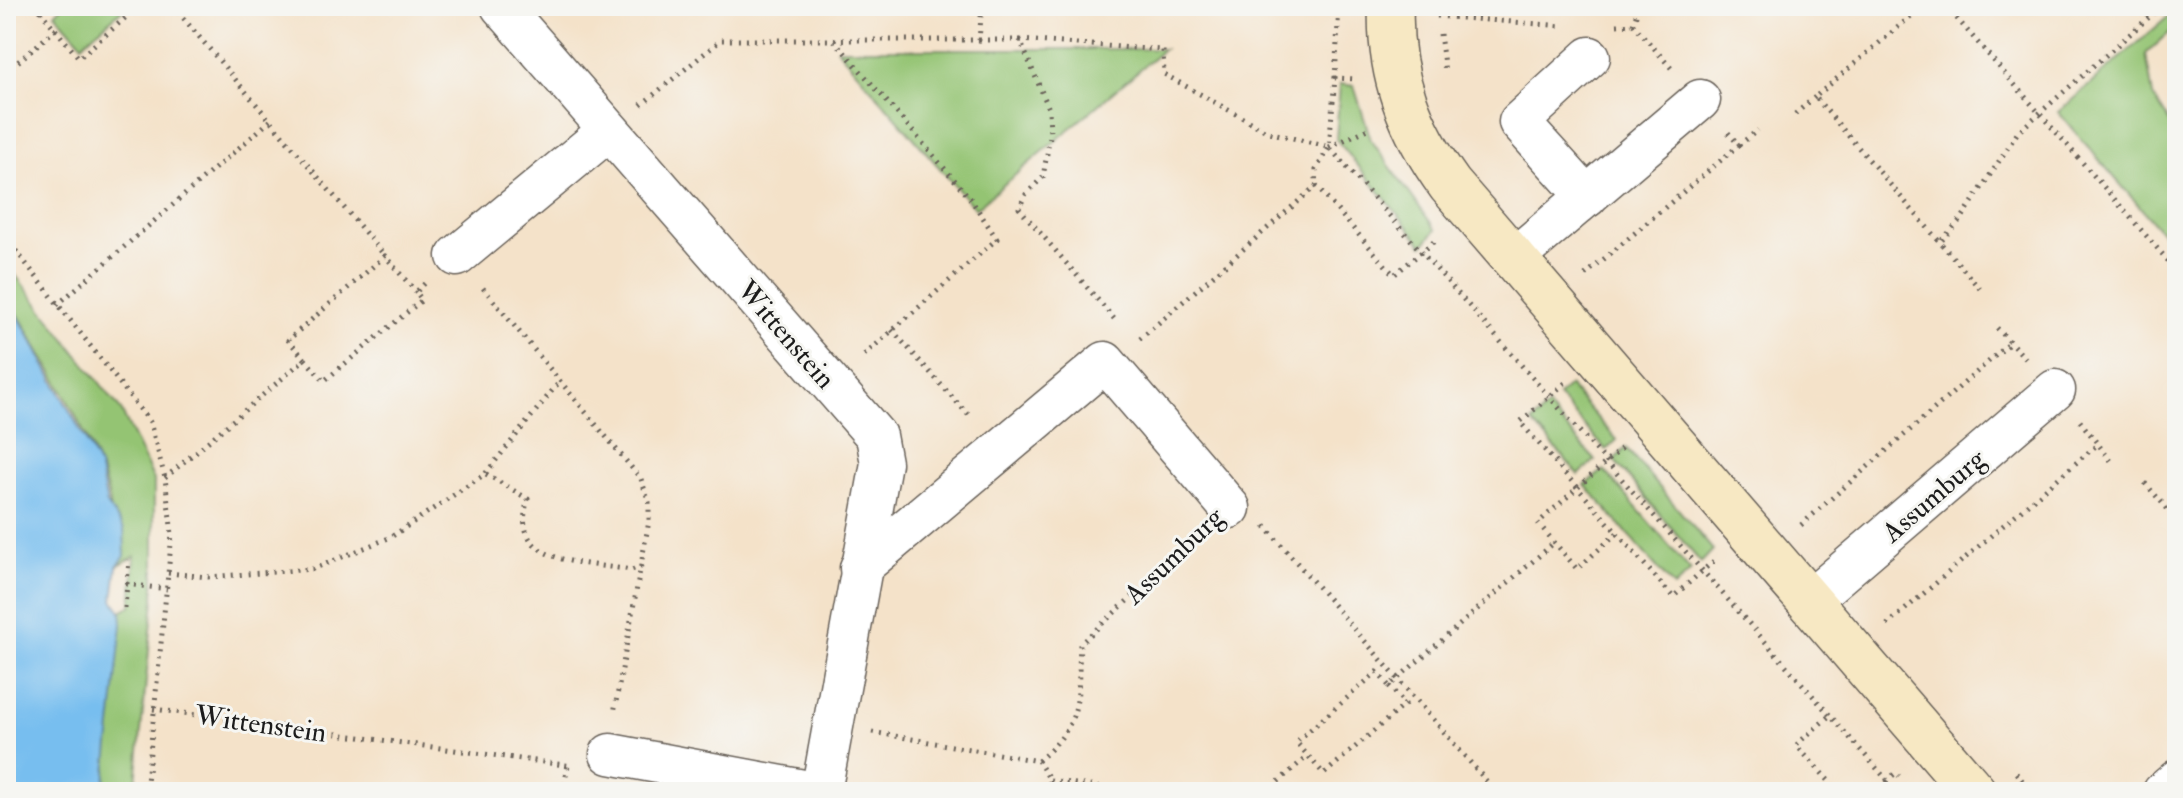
<svg xmlns="http://www.w3.org/2000/svg" width="2183" height="798" font-family="'IM FELL Double Pica',serif">
<style>
.green{fill:#94c473;stroke:#587048;stroke-width:2}
.water{fill:#77beef;stroke:#4a6d86;stroke-width:2}
.lines{fill:none;stroke-linecap:round;stroke-linejoin:round}
.street-casing{stroke:#686159;stroke-width:43}
.secondary-casing{stroke:#686159;stroke-width:47}
.path{stroke:#686159;stroke-width:5;stroke-dasharray:2 6;stroke-linecap:butt}
.street{stroke:#fff;stroke-width:40}
.secondary{stroke:#f7e8c3;stroke-width:44}
.labels{text-anchor:middle;stroke-width:6;stroke-linejoin:round;paint-order:stroke}
.street-label{font-size:28px;fill:#1c1c1c;stroke:#f6f6f2}
</style>
<rect width="100%" height="100%" fill="#f6f6f2"/>
<filter id="ink" filterUnits="userSpaceOnUse"><feTurbulence type="fractalNoise" baseFrequency=".0125" numOctaves="2"/><feDisplacementMap in="SourceGraphic" scale="16" xChannelSelector="R" yChannelSelector="G"/><feConvolveMatrix kernelMatrix="1 2 1 2 8 2 1 2 1" color-interpolation-filters="sRGB"/></filter>
<filter id="wash" filterUnits="userSpaceOnUse"><feTurbulence type="fractalNoise" baseFrequency=".006" numOctaves="4" result="noise"/><feDisplacementMap in="SourceGraphic" scale="32" xChannelSelector="R" yChannelSelector="G"/><feGaussianBlur stdDeviation="1.8" result="paint"/><feColorMatrix in="noise" values="0 0 0 0 0 0 0 0 0 0 0 0 0 0 0 0 0 1.4 0 .05"/><feComposite in="paint" operator="in"/></filter>
<g filter="url(#wash)">
<rect width="100%" height="100%" fill="#f4e2c9"/>
<g class="green">
<path d="M63 6H127L82 44 55 13Z"/>
<path d="M2177 9V26L2146 54 2153 96 2177 134V250L2058 112Z"/>
<path d="M837 49H1164L975 209Z"/>
<path d="M1340 84 1354 86 1371 140 1436 230 1423 245 1336 139Z"/>
<path d="M6 263 121 410 154 480V600L135 792H104L121 611 131 606 135 556 117 566C115 534 111 492 98 463 73 404 37 348 6 293Z"/>
<path d="M1569 386 1617 440 1606 450 1558 396Z"/>
<path d="M1548 407 1595 460 1579 475 1532 422Z"/>
<path d="M1626 448 1713 550 1701 563 1614 460Z"/>
<path d="M1604 470 1691 571 1674 587 1585 485Z"/>
</g>
<path class="water" d="M6 293 99 465 107 504 124 529 125 556 117 566 113 600 121 611 122 624 104 792H6Z"/>
</g>
<g filter="url(#ink)">
<g class="lines">
<g class="street-casing">
<g id="street">
<path d="M501 6 876 436 881 463 821 792"/>
<path d="M1587 197 1519 122 1590 57"/>
<path d="M457 256 608 131"/>
<path d="M1513 259 1700 100"/>
<path d="M860 568 1105 362 1230 508"/>
<path d="M1811 599 2055 390"/>
<path d="M610 754 814 792"/>
<path d="M2163 792 2177 780"/>
</g>
</g>
<g class="secondary-casing">
<path id="secondary" d="M1391 6C1388 75 1410 130 1450 185L1974 792"/>
</g>
<g class="path">
<path d="M48 6 41 12 79 58 139 6"/>
<path d="M173 6 385 256"/>
<path d="M1923 6 1815 97 1981 290"/>
<path d="M1946 6 2177 271"/>
<path d="M1437 16 1563 26"/>
<path d="M1633 24 1672 69"/>
<path d="M1617 25 1633 24 1639 6"/>
<path d="M1440 34 1445 72"/>
<path d="M834 40 970 198 997 239 862 357"/>
<path d="M979 40H1020L1049 109 1050 136 1043 177 1026 194 1019 208 1116 321"/>
<path d="M1020 40 1163 50 1164 74 1268 132 1329 147 1887 780 1896 773 1899 776"/>
<path d="M6 72 56 29"/>
<path d="M1335 78 1339 6"/>
<path d="M641 105 721 40H979L982 6"/>
<path d="M1795 114 1815 97"/>
<path d="M1739 145 1758 130"/>
<path d="M1329 147 1368 129"/>
<path d="M1316 186 1394 275 1437 239"/>
<path d="M6 238 150 422 165 478 172 534 146 792"/>
<path d="M1942 240 1962 218 2018 132 2162 6"/>
<path d="M1585 275 1739 145 1726 130"/>
<path d="M483 288 641 479 649 502V521L614 713"/>
<path d="M57 305 271 120"/>
<path d="M1997 328 2026 359"/>
<path d="M892 330 972 419"/>
<path d="M1140 339 1316 186V170L1329 147 1335 78 1356 79"/>
<path d="M305 359 288 340 385 256 416 292"/>
<path d="M1565 383 1520 422 1673 597 1717 558"/>
<path d="M2080 421 2112 462"/>
<path d="M486 474 528 499C507 566 586 562 631 570L641 567"/>
<path d="M165 478 305 359 324 381 422 300 416 292 426 282"/>
<path d="M2145 483 2177 520"/>
<path d="M1801 525 2010 343"/>
<path d="M1265 526 1496 792"/>
<path d="M1617 533 1577 569 1538 523 1622 448"/>
<path d="M168 573 208 577 313 569 391 537 485 474 560 381"/>
<path d="M126 584 167 589"/>
<path d="M125 608 129 560"/>
<path d="M1887 625 2098 444"/>
<path d="M1389 686 1405 704 1324 774 1296 742 1377 672 1389 686 1555 542"/>
<path d="M153 709 572 766"/>
<path d="M1828 717 1796 745 1839 792"/>
<path d="M872 732 1038 761 1050 780 1049 792"/>
<path d="M1038 761C1084 722 1077 701 1080 644L1201 534"/>
<path d="M2016 773 2032 792"/>
<path d="M1050 780 1129 792"/>
<path d="M563 792 568 765"/>
<path d="M1266 792 1308 756"/>
<path d="M1874 792 1887 780"/>
</g>
<use href="#street" class="street"/>
<use href="#secondary" class="secondary"/>
</g>
</g>
<g class="labels">
<g class="street-label">
<text transform="translate(787 334) rotate(49)" y="10">Wittenstein</text>
<text transform="translate(1933 495) rotate(-41)" y="10">Assumburg</text>
<text transform="translate(1173 555) rotate(-44)" y="10">Assumburg</text>
<text transform="translate(261 723) rotate(8)" y="10">Wittenstein</text>
</g>
</g>
<rect width="2183" height="798" fill="none" stroke="#f6f6f2" stroke-width="32"/>
</svg>
